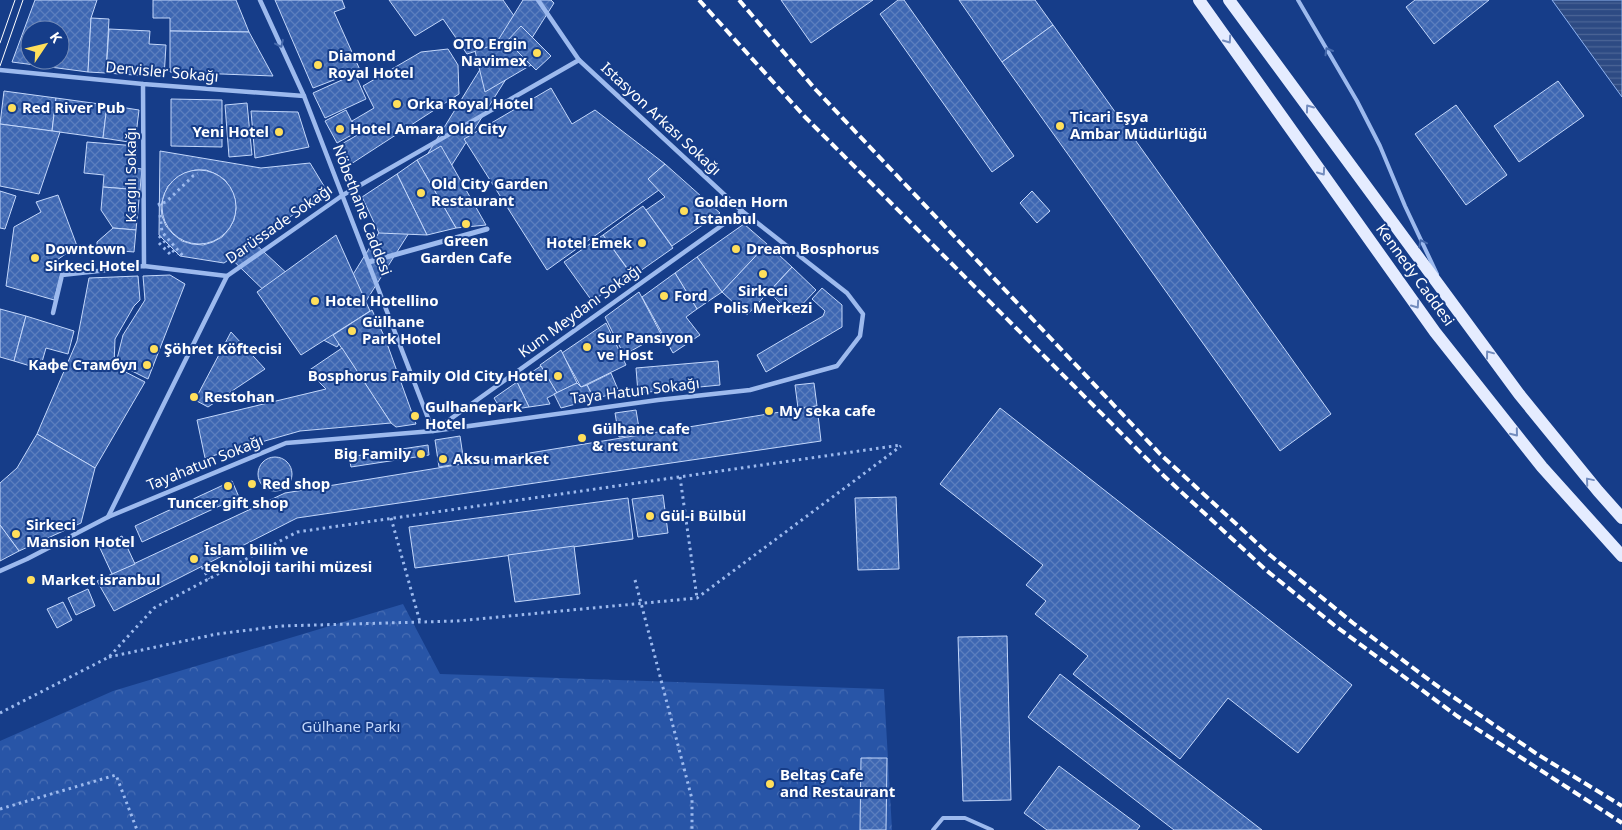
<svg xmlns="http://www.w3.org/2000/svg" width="1622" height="830" font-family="'Noto Sans',sans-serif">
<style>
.forest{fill:url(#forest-crowns)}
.water{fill:url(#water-rules);stroke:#8fb3f1}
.building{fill:url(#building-cross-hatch);stroke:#c3d7fb;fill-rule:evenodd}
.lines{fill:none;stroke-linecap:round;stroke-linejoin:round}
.path{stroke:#9dbaee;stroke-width:3;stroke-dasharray:2.5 4;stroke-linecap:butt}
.service{stroke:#9dbaee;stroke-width:4}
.pedestrian{stroke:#9dbaee;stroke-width:4.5}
.minor{stroke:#9dbaee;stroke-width:5}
.primary{stroke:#e5ecff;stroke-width:12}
.tram{stroke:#fff;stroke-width:1}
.rail{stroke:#fff;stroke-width:4;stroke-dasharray:9 4;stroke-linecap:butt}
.oneway{stroke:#738cbe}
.oneway2{stroke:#4569ac}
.poi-dot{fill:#ffdf5b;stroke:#163d89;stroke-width:2}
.labels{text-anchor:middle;stroke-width:4;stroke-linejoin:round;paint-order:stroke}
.poi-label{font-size:15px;font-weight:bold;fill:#fff;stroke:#163d89;text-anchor:start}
.street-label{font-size:15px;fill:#fff;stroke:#163d89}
.park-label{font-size:15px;fill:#c3d7fb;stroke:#163d89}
</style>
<defs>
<pattern id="forest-crowns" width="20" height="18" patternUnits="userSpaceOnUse" patternTransform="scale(1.25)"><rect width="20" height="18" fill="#2855a7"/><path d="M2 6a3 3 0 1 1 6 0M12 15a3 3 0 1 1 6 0" fill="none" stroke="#486eb4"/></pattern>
<pattern id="water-rules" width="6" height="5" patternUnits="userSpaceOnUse" patternTransform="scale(1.25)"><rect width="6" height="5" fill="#2d4a83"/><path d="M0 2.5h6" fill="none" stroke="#4c6596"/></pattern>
<pattern id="building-cross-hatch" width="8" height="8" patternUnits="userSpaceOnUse" patternTransform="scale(1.25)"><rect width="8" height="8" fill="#3e67b2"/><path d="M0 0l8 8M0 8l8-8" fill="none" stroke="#5b7ebe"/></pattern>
</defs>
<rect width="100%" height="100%" fill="#163d89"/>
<path class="forest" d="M403 604 440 674 884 689 892 830H0V741L113 691Z"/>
<path class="water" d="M1552 0H1622V97Z"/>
<g class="building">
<path d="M35 0H97L91 18 88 72 12 62ZM30 30H60V60H30Z"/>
<path d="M153 0H236L249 32 170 31V18H153Z"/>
<path d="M275 0H342L345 8 334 12 360 70 313 88Z"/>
<path d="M389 0H503L521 26 507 41 467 54 443 19 415 36Z"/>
<path d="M523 0H551L554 3 337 347 306 331 217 245 236 226 321 305 331 310Z"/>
<path d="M781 0H873L811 43Z"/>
<path d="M898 0H904L1014 156 992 172 880 14Z"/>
<path d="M959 0H1035L1053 25 1002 62Z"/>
<path d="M1415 0H1489L1434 44 1406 7Z"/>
<path d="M91 18 109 19 106 73 88 72Z"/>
<path d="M1053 25 1331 414 1280 451 1002 62Z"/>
<path d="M521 26 551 56 536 70 507 41Z"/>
<path d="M109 29 150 31 149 44 166 45 164 77 106 73Z"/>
<path d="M170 31 249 32 273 76 170 72Z"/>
<path d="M507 41 531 65 485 92 475 51Z"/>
<path d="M448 49 458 65 459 94 351 164 340 145 359 134 352 121 374 108 363 86 421 52Z"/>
<path d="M355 74 366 99 325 118 313 93Z"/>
<path d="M1558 81 1584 116 1519 162 1494 126Z"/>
<path d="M551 88 572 124 595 110 665 164 648 179 659 190 547 270 464 139Z"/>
<path d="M4 91 56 98 52 131 0 124Z"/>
<path d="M56 98 107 105 103 138 52 131Z"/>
<path d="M171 99 222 100V147L171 146Z"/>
<path d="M247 103 252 155 229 157 225 105Z"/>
<path d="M107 105 139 110 135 143 103 138Z"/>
<path d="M1456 105 1507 175 1466 205 1415 134Z"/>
<path d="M346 110 357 132 337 143 325 121Z"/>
<path d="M251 111 298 112 309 147 255 158Z"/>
<path d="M0 124 60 132 39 194 0 186Z"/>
<path d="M87 142 137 146 135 168 142 169 140 190 103 187 104 175 84 173Z"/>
<path d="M441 146 486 225 456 228 417 160Z"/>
<path d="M160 151 261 168 310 163 327 191 224 263 180 256 159 235ZM195 170H206L216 174 225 180 231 189 235 199 236 209 234 220 229 229 222 237 213 242 203 245 192 244 182 241 173 234 166 226 162 216 161 206 164 195 168 186 176 178 185 173Z"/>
<path d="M417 160 456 228 427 235 397 174Z"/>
<path d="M665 164 720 213 672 246 646 210 665 197 648 179Z"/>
<circle cx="199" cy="207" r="37"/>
<path d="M397 174 427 235 379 233 362 197Z"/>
<path d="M103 187 140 190 136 230 113 228 101 210Z"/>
<path d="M0 191 16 196 5 229 0 228Z"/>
<path d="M1032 191 1050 211 1037 223 1020 203Z"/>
<path d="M58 195 77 246 57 260 62 270 54 300 6 286 14 227 41 212 36 202Z"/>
<path d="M643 206 673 248 633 276 603 235Z"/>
<path d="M744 224 767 244 722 292 697 257Z"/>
<path d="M113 228 136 230 134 252 97 249V242Z"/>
<path d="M336 235 370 311 301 355 257 292Z"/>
<path d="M603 235 631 274 592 301 564 262Z"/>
<path d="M767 244 792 267 747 315 722 292Z"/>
<path d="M697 257 722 292 697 309 675 273Z"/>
<path d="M792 267 816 290 792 315 769 292Z"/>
<path d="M675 273 697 309 686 317 700 335 673 353 642 297Z"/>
<path d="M170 275 185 284 148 379 116 363 123 335 145 300 143 276Z"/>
<path d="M138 276 140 300 134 306 115 339 114 366 145 382 95 468 37 434 77 341 89 278Z"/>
<path d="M822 288 842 305V327L766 372 757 355 823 316 825 311 812 299Z"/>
<path d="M639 292 661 334 624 355 605 317Z"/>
<path d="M0 309 26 316 14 361 0 357Z"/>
<path d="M372 310 385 338 416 424 396 427 391 423 333 335Z"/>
<path d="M26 316 74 331 68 354 46 348 40 369 14 361Z"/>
<path d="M606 323 626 365 581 387 562 353Z"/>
<path d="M231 332 265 369 208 407 195 400Z"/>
<path d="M342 348 391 423 300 431 205 458 197 420 326 389 308 371Z"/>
<path d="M561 350 577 383 557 393 540 365Z"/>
<path d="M718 361 720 385 638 393 636 368Z"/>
<path d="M541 366 557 393 547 398 550 404 529 407 517 382Z"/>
<path d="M611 373 619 392 594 399 587 385Z"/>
<path d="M517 382 529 407 502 411 494 398Z"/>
<path d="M577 383 581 387 587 385 594 399 561 408 554 394Z"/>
<path d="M814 383 817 406 798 408 795 385Z"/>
<path d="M817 406 821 441 297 518 114 611 97 581 285 493Z"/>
<path d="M1000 408 1352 685 1298 753 1228 698 1180 759 1073 674 1088 656 1035 614 1046 601 1026 585 1043 565 940 484Z"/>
<path d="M636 410 640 434 619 437 615 413Z"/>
<path d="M37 434 95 468 81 523 19 551 0 525V483L17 468Z"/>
<path d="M460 436 464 463 439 467 435 440Z"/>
<path d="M428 445 429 455 351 467 349 457Z"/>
<circle cx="275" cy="474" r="17"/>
<path d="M232 481 239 497 142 542 135 526Z"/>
<path d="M663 495 668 533 638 537 632 499Z"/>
<path d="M896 497 899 569 858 570 855 498Z"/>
<path d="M628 498 633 539 415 568 409 527Z"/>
<path d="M0 525 19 551 0 561Z"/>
<path d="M122 536 135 564 112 574 99 546Z"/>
<path d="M574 546 580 594 515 602 508 555Z"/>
<path d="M88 589 95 606 76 615 68 598Z"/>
<path d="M63 602 72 620 57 628 47 609Z"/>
<path d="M1007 636 1011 800 963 801 958 637Z"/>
<path d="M1060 674 1262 830H1174L1028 717Z"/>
<path d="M861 758H887L886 830H860Z"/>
<path d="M1059 766 1140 826 1137 830H1047L1024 813Z"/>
</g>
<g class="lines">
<g class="path">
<path d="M160 206 159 204 166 202 193 176 198 174"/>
<path d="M160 215 162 232 183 256"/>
<path d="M159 236 177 255"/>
<path d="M159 243 170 254"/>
<path d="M680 477 697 598"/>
<path d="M391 518 420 622"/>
<path d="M202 567 209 579"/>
<path d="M635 580 692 799V830"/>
<path d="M109 657 217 634 281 626 457 621 697 598 901 446"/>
<path d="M0 713 109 657 154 608 297 532 901 445"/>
<path d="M0 809 116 775 137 830"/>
</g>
<g class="service">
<path d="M1298 0 1357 101 1380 146 1405 206 1437 274"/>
<path d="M933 830 943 818H965L992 830"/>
</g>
<g class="pedestrian">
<path d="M260 0 304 96 433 431"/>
<path d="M0 70 143 84 304 96"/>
<path d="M143 84 144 266"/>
<path d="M53 313 62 275 144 266 227 276"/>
<path d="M435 430 742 211"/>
<path d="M108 517 227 276 343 195 579 60"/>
<path d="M0 571 27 559 108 517 286 443 433 431 658 400 750 390 837 366 860 336 863 314 847 293 742 211 579 60 538 0"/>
</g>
<path class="minor" d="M369 262 487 229"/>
<g class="primary">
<path d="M1199 0 1435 332 1542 467 1622 556"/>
<path d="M1229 0 1519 394 1598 491 1622 518"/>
</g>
<g class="tram">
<path d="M0 43 15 0"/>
<path d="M0 66 23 0"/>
</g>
<g class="rail">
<path d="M699 0 804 116 1164 476 1266 570 1334 625 1457 716 1622 823"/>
<path d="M739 0 816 90 1160 454 1270 555 1353 623 1440 688 1537 754 1622 806"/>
</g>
</g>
<defs><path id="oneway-chevron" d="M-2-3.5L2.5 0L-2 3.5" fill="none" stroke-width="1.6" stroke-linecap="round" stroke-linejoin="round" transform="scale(1.25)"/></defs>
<g class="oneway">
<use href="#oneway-chevron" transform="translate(1228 40) rotate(55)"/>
<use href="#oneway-chevron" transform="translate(1309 108) rotate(-126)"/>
<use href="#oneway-chevron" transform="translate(1322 172) rotate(55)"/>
<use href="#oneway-chevron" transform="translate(1416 305) rotate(55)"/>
<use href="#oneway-chevron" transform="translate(1489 354) rotate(-127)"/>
<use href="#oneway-chevron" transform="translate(1515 433) rotate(51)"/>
<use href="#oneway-chevron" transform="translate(1589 481) rotate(-130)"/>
</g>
<g class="oneway2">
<use href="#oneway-chevron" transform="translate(280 44) rotate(65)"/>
<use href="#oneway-chevron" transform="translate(1328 51) rotate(-120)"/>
<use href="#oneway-chevron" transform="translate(1422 243) rotate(-116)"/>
</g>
<g class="poi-dot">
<circle cx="537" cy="53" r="5"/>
<circle cx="318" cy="65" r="5"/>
<circle cx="397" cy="104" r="5"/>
<circle cx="12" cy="108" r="5"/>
<circle cx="1060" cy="126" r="5"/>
<circle cx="340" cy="129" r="5"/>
<circle cx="279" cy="132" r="5"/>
<circle cx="421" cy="193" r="5"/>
<circle cx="684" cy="211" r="5"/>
<circle cx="466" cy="224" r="5"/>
<circle cx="642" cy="243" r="5"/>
<circle cx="736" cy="249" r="5"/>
<circle cx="35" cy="258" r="5"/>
<circle cx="763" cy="274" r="5"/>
<circle cx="664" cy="296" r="5"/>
<circle cx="315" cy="301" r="5"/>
<circle cx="352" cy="331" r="5"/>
<circle cx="587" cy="347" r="5"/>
<circle cx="154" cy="349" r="5"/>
<circle cx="147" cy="365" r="5"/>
<circle cx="558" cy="376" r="5"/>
<circle cx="194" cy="397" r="5"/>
<circle cx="769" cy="411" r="5"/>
<circle cx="415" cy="416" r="5"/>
<circle cx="582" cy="438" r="5"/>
<circle cx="421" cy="454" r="5"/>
<circle cx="443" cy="459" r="5"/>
<circle cx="252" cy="484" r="5"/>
<circle cx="228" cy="486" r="5"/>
<circle cx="650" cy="516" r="5"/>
<circle cx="16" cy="534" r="5"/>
<circle cx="194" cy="559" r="5"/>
<circle cx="31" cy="580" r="5"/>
<circle cx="770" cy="784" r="5"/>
</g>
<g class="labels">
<g class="poi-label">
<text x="527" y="49" text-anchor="end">OTO Ergin<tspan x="527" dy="17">Navimex</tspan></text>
<text x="328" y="61">Diamond<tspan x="328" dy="17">Royal Hotel</tspan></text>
<text x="407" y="109">Orka Royal Hotel</text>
<text x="22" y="113">Red River Pub</text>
<text x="1070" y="122">Ticari Eşya<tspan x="1070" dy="17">Ambar Müdürlüğü</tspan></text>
<text x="350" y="134">Hotel Amara Old City</text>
<text x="269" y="137" text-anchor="end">Yeni Hotel</text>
<text x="431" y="189">Old City Garden<tspan x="431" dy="17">Restaurant</tspan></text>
<text x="694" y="207">Golden Horn<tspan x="694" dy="17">Istanbul</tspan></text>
<text x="466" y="246" text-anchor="middle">Green<tspan x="466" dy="17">Garden Cafe</tspan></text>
<text x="632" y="248" text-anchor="end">Hotel Emek</text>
<text x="45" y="254">Downtown<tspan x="45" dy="17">Sirkeci Hotel</tspan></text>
<text x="746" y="254">Dream Bosphorus</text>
<text x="763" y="296" text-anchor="middle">Sirkeci<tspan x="763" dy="17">Polis Merkezi</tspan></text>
<text x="674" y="301">Ford</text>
<text x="325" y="306">Hotel Hotellino</text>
<text x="362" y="327">Gülhane<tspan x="362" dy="17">Park Hotel</tspan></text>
<text x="597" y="343">Sur Pansıyon<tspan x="597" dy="17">ve Host</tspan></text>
<text x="164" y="354">Şöhret Köftecisi</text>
<text x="137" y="370" text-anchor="end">Кафе Стамбул</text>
<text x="548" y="381" text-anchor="end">Bosphorus Family Old City Hotel</text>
<text x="204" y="402">Restohan</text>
<text x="425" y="412">Gulhanepark<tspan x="425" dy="17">Hotel</tspan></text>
<text x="779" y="416">My seka cafe</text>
<text x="592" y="434">Gülhane cafe<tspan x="592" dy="17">&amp; resturant</tspan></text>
<text x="411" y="459" text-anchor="end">Big Family</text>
<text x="453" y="464">Aksu market</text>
<text x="262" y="489">Red shop</text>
<text x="228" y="508" text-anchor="middle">Tuncer gift shop</text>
<text x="660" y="521">Gül-i Bülbül</text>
<text x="26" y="530">Sirkeci<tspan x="26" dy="17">Mansion Hotel</tspan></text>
<text x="204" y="555">İslam bilim ve<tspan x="204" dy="17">teknoloji tarihi müzesi</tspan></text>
<text x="41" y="585">Market isranbul</text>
<text x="780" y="780">Beltaş Cafe<tspan x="780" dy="17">and Restaurant</tspan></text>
</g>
<g class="street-label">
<text transform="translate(162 72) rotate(5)" y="5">Dervisler Sokağı</text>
<text transform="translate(661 119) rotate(43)" y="5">Istasyon Arkası Sokağı</text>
<text transform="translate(131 175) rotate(-90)" y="5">Kargılı Sokağı</text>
<text transform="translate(362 210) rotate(69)" y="5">Nöbethane Caddesi</text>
<text transform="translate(279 224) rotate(-35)" y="5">Darüssade Sokağı</text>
<text transform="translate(1415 275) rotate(54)" y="5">Kennedy Caddesi</text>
<text transform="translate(580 311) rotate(-36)" y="5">Kum Meydanı Sokağı</text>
<text transform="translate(635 391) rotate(-7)" y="5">Taya Hatun Sokağı</text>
<text transform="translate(205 463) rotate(-22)" y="5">Tayahatun Sokağı</text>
</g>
<g class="park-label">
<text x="351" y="732">Gülhane Parkı</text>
</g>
</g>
<g transform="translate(45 45) rotate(55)"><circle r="24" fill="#163d89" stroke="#738bb8"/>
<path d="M0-4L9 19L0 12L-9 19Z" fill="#ffdf5b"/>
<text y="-8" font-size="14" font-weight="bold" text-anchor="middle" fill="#ffffff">K</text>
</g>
</svg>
